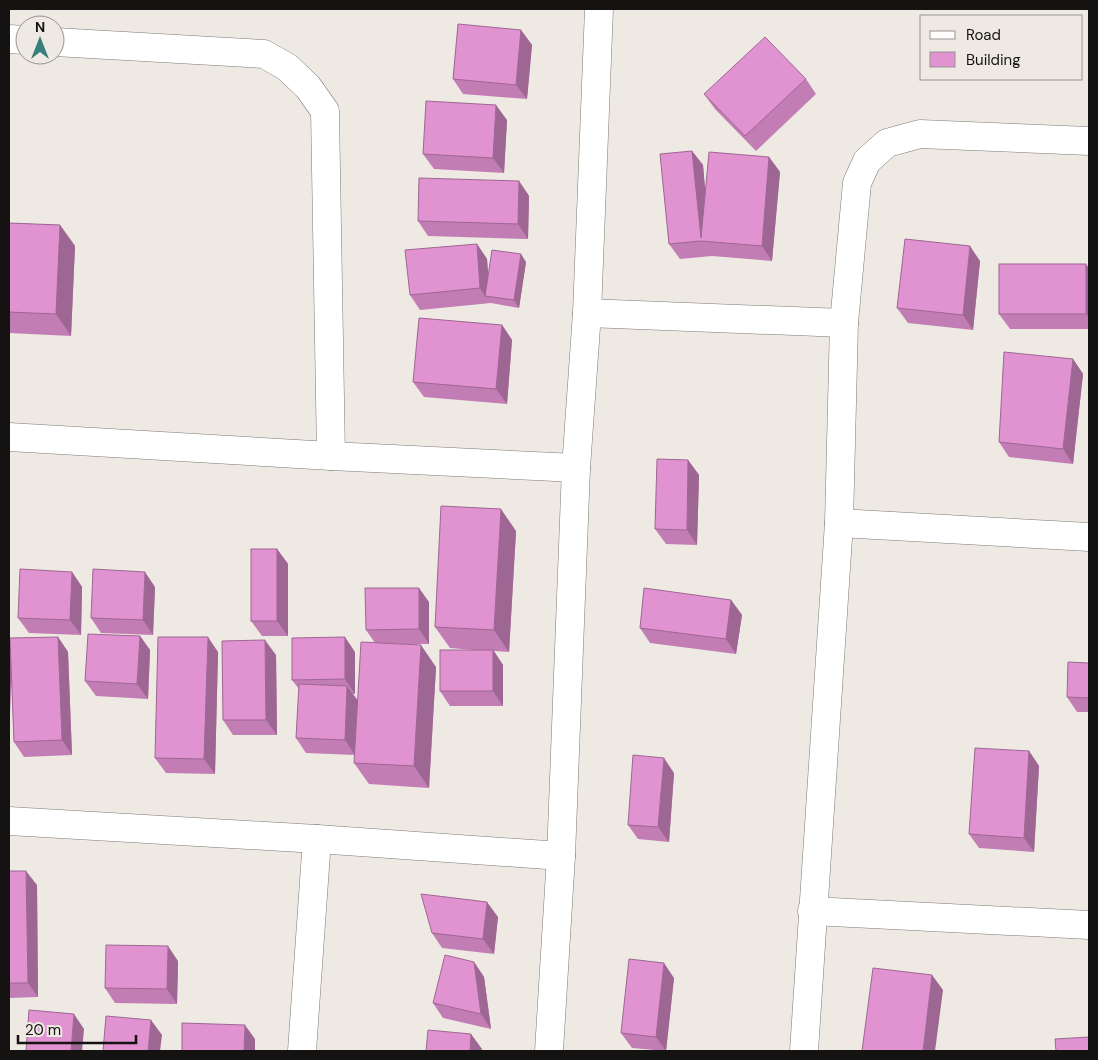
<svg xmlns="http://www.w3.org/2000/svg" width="1098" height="1060" font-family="'DM Sans',sans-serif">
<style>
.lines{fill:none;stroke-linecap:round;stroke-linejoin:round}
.minor-casing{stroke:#7e7a74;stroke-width:29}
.minor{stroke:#fff;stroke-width:28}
.wall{fill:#c27eb4}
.shaded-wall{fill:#9e6692}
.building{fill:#e192d1;stroke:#9e6692}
</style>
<rect width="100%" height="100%" fill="#eee9e3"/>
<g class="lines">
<g class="minor-casing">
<g id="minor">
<path d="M9 39 25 40"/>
<path d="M55 42 264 54 287 67 308 87 325 111 331 456"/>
<path d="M587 313 844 323"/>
<path d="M9 437 331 456 576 468"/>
<path d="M839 523 1089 537"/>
<path d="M9 821 317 839 561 856"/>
<path d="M812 911 1089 925"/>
<path d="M302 1051 317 839"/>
<path d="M549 1051 561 856 576 468 587 313 599 9"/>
<path d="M804 1051 839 523 844 323 857 183 867 161 887 143 920 134 1089 141"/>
</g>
</g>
<use href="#minor" class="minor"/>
</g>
<g class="wall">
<path d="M521 30 532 45 527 99 463 94 453 79Z"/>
<path d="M806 79 816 94 756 151 715 109 704 94Z"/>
<path d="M507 120 504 173 434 169 423 154Z"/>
<path d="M692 151 703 165 705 192 769 157 780 172 772 261 712 256 680 259 669 244Z"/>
<path d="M519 181 529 196 528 239 428 236 418 221Z"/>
<path d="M9 223 60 225 75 246 71 336 9 333Z"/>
<path d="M477 244 487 259 488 276 526 262 519 308 491 303 420 310 410 295Z"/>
<path d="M980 261 973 330 908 323 897 308Z"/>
<path d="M1089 268V329H1010L999 314Z"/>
<path d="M502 325 512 340 507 404 424 397 413 382Z"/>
<path d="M1073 359 1083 374 1073 464 1009 457 999 442Z"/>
<path d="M688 460 699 475 697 545 666 544 655 529Z"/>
<path d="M516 531 509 652 494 651 503 665V706H450L440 691 474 650 450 648 435 627Z"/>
<path d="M277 549 288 564V636H262L251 621Z"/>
<path d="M72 572 82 587 81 635 29 633 18 618Z"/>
<path d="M155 587 153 635 101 633 91 618Z"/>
<path d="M731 600 742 615 736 654 650 643 640 628Z"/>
<path d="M429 602V644H402L436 667 429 788 369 784 354 763 355 755 306 753 296 738 299 689 292 680 355 652V694H353L358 701 375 643 366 630Z"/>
<path d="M140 636 150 650 148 699 96 696 85 681Z"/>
<path d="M58 637 68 652 72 755 24 757 14 742 11 666 9 749V645L11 648Z"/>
<path d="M218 652 215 774 166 773 155 758Z"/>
<path d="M276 655 277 735H233L223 720Z"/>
<path d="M1089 663V712H1077L1067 697Z"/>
<path d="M1029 751 1039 766 1034 852 979 848 969 834Z"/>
<path d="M674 773 669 842 638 839 628 825Z"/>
<path d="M9 871 37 885 38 997 9 998Z"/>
<path d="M498 917 494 954 442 948 432 933Z"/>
<path d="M178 961 177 1004 115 1003 105 988Z"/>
<path d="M474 962 484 977 491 1029 443 1018 433 1003Z"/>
<path d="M674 978 666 1051 632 1048 621 1033Z"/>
</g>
<g class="shaded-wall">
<path d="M521 30 532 45 527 99 516 85Z"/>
<path d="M496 105 507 120 504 173 493 158Z"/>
<path d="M692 151 703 165 710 242 701 238Z"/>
<path d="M769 157 780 172 772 261 762 246Z"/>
<path d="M519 181 529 196 528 239 518 224Z"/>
<path d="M60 225 75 246 71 336 56 314Z"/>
<path d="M477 244 487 259 490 296H485L480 288Z"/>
<path d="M970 246 980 261 973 330 963 315Z"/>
<path d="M521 254 526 262 519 308 514 300Z"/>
<path d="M1086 264 1089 268V318L1086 314Z"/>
<path d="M502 325 512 340 507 404 496 389Z"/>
<path d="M1073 359 1083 374 1073 464 1063 449Z"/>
<path d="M688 460 699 475 697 545 687 530Z"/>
<path d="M501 509 516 531 509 652 494 630Z"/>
<path d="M277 549 288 564V636L277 621Z"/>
<path d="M72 572 82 587 81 635 70 620Z"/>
<path d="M145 572 155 587 153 635 143 620Z"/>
<path d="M419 588 429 602V644L419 629Z"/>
<path d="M731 600 742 615 736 654 726 639Z"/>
<path d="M140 636 150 650 148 699 137 684Z"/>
<path d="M58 637 68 652 72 755 62 740Z"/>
<path d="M208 637 218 652 215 774 204 759Z"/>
<path d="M345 637 355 652V694L345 679Z"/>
<path d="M265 640 276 655 277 735 266 720Z"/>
<path d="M9 645 12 650 9 749Z"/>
<path d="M421 645 436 667 429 788 414 766Z"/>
<path d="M493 650 503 665V706L493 691Z"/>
<path d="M347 686 358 701 355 755 345 740Z"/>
<path d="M1029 751 1039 766 1034 852 1024 838Z"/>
<path d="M664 758 674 773 669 842 658 827Z"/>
<path d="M26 871 37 885 38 997 28 983Z"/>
<path d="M487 902 498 917 494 954 483 939Z"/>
<path d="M168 946 178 961 177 1004 167 989Z"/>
<path d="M474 962 484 977 491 1029 481 1014Z"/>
<path d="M664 963 674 978 666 1051 656 1037Z"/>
<path d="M932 975 943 990 935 1051H923Z"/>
<path d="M74 1014 84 1029 82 1051H71Z"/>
<path d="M151 1020 162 1035 160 1051H148Z"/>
<path d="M245 1025 255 1039V1051H244Z"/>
<path d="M471 1034 482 1049 481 1051H470Z"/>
</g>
<g class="building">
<path d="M458 24 521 30 516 85 453 79Z"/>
<path d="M765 37 806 79 745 136 704 94Z"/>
<path d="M426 101 496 105 493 158 423 154Z"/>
<path d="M692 151 701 238 709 152 769 157 762 246 701 241 669 244 660 154Z"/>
<path d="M419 178 519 181 518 224 418 221Z"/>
<path d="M9 223 60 225 56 314 9 312Z"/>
<path d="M905 239 970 246 963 315 897 308Z"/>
<path d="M477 244 480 288 410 295 405 250Z"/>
<path d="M492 250 521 254 514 300 485 296Z"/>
<rect x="999" y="264" width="87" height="50"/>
<path d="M419 318 502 325 496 389 413 382Z"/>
<path d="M1004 352 1073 359 1063 449 999 442Z"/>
<path d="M657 459 688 460 687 530 655 529Z"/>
<path d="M441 506 501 509 494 630 435 627Z"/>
<rect x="251" y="549" width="26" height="72"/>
<path d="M20 569 72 572 70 620 18 618Z"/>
<path d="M93 569 145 572 143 620 91 618Z"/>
<path d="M365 588H419V629L366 630Z"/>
<path d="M644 588 731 600 726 639 640 628Z"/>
<path d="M88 634 140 636 137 684 85 681Z"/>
<path d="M58 637 62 740 14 742 10 638Z"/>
<path d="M158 637H208L204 759 155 758Z"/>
<path d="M345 637V679L292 680V638Z"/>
<path d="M265 640 266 720H223L222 641Z"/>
<path d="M361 642 421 645 414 766 354 763Z"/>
<rect x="440" y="650" width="53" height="41"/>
<path d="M1068 662 1089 663V698L1067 697Z"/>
<path d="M299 684 347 686 345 740 296 738Z"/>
<path d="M975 748 1029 751 1024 838 969 834Z"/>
<path d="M633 755 664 758 658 827 628 825Z"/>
<path d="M9 871H26L28 983H9Z"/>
<path d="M421 894 487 902 483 939 432 933Z"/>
<path d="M106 945 168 946 167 989 105 988Z"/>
<path d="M445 955 474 962 481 1014 433 1003Z"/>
<path d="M629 959 664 963 656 1037 621 1033Z"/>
<path d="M873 968 932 975 923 1051H862Z"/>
<path d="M29 1010 74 1014 71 1051H26Z"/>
<path d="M106 1016 151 1020 148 1051H103Z"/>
<path d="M182 1023 245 1025 244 1051H182Z"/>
<path d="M428 1030 471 1034 470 1051H426Z"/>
<path d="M1089 1037V1051H1056L1055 1039Z"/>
</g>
<rect width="1098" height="1060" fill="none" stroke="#151311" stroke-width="20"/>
<rect x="920" y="15" width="162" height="65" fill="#eee9e3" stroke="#97938f"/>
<rect x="930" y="31" width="25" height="8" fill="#ffffff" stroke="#97938f"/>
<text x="966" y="40" font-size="15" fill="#151311">Road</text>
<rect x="930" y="52" width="25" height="15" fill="#e192d1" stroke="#97938f"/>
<text x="966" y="65" font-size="15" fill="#151311">Building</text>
<g transform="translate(40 40)"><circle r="24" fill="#eee9e3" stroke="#97938f"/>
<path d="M0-4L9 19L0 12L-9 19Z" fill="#377f7b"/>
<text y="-8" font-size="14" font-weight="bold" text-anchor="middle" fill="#151311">N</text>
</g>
<path d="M18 1035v8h118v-8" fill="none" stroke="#151311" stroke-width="2.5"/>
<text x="25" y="1035" font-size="15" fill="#151311" stroke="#eee9e3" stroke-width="4" paint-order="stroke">20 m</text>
</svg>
